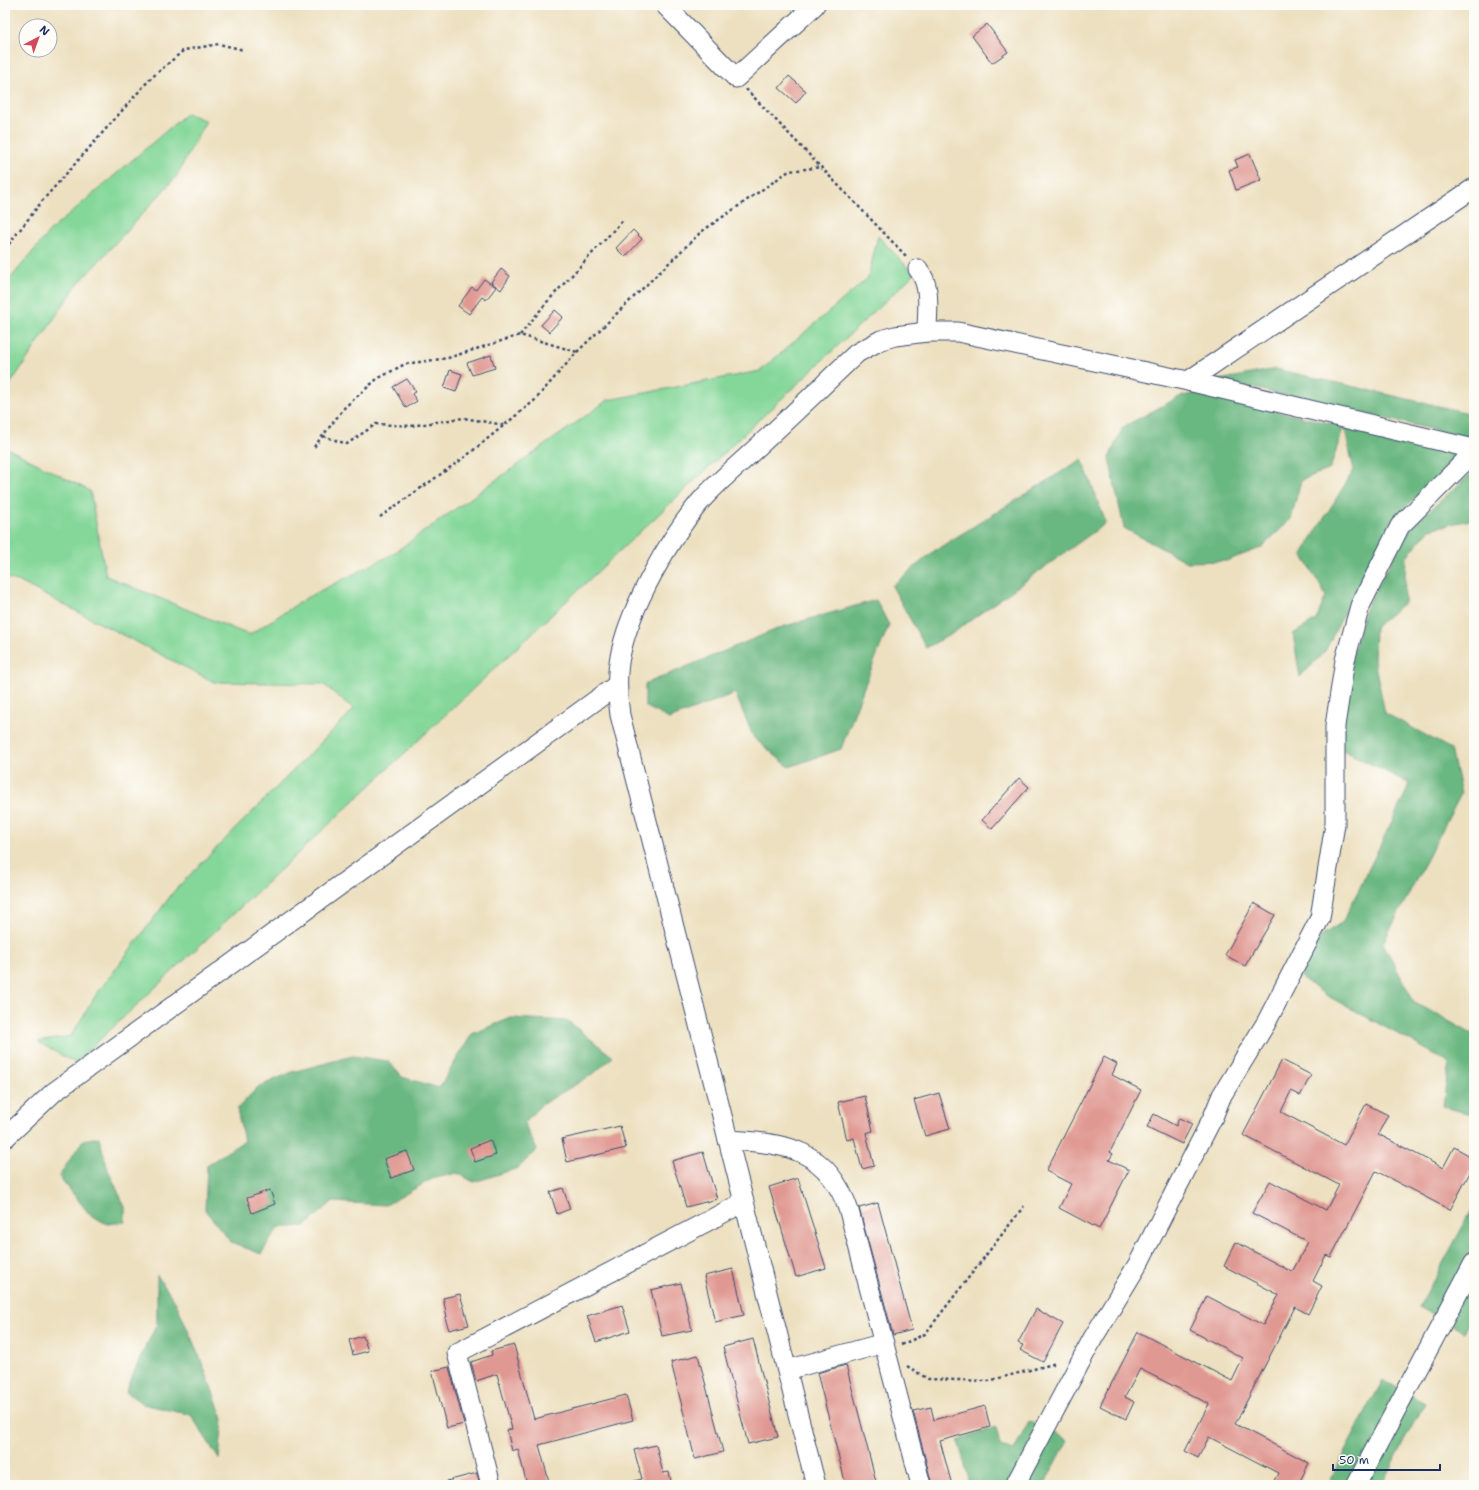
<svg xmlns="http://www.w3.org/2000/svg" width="1479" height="1490" font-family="'Shantell Sans',sans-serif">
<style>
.green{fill:#84d799;stroke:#50837c}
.forest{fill:#6bb881;stroke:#437470}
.building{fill:#e09892}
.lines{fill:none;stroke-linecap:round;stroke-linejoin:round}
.minor-casing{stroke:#3a4a6d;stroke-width:21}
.path{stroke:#3a4a6d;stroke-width:2.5;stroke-dasharray:3 3;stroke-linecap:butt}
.minor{stroke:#fff;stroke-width:19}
</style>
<rect width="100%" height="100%" fill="#fdfcf7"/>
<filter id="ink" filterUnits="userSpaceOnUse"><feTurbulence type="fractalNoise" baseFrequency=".025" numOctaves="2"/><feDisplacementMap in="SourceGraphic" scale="8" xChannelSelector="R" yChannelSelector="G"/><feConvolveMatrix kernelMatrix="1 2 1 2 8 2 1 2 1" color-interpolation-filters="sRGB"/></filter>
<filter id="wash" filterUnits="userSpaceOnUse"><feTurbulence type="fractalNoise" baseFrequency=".012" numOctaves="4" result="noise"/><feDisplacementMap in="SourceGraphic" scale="16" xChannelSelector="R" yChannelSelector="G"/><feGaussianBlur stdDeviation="0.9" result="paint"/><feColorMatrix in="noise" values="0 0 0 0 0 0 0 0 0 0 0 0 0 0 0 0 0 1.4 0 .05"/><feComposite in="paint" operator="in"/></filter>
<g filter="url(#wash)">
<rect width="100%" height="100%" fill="#ede0c0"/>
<g class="green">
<path d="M187 113 206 121 176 177 76 286 5 392V285L51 230Z"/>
<path d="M878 236 914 274 910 278 75 1063 38 1042 71 1036 96 995 175 890 354 709 323 684 214 682 18 581 5 578V447L90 491 106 576 249 635 308 597 391 555 608 400 760 371 868 278Z"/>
</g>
<g class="forest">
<path d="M1276 369 1473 414 1474 413V434L1470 438 1219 380Z"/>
<path d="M1196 393 1453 451 1452 462 1393 519 1325 651 1300 677 1293 634 1316 620 1326 596 1302 554 1354 470 1344 426 1330 469 1301 480 1291 519 1261 548 1226 561 1187 562 1124 528 1109 458 1123 427 1179 397Z"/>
<path d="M1082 459 1106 523 953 633 926 648 892 586 934 551Z"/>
<path d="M1474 471V519L1430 529 1406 557 1404 603 1375 627 1374 660 1385 713 1451 749 1461 794 1383 943 1414 1002 1474 1035V1116L1443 1106 1449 1062 1324 994 1298 975 1322 935 1343 922 1410 784 1343 750 1336 717 1365 609 1410 528Z"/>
<path d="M876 600 889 625 864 687 841 749 789 767 754 738 735 693 669 719 645 706V684L782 627Z"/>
<path d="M511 1018 568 1021 613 1057 593 1074 541 1105 524 1123 537 1150 518 1168 474 1182 457 1173 432 1179 386 1205 332 1202 305 1226 278 1228 261 1254 231 1242 205 1210 207 1165 244 1141 237 1109 258 1087 292 1072 353 1056 388 1061 402 1077 439 1088 472 1034Z"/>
<path d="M99 1137 108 1170 125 1207V1222L107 1224 90 1215 59 1176 83 1140Z"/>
<path d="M1474 1206V1312L1464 1332 1419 1307Z"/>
<path d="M157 1275 176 1303 201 1360 223 1419 219 1459 191 1415 143 1404 126 1392 139 1360 157 1324Z"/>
<path d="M1383 1380 1425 1403 1381 1485H1327Z"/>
<path d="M1029 1421 1068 1440 1044 1485H968L969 1479 958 1441 996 1427 1000 1446 1014 1450Z"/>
</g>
<g id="blocks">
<g class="building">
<path d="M987 24 1008 52 992 63 972 36Z"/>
<path d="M789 76 806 91 796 103 779 88Z"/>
<path d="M1250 154 1261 180 1236 190 1229 170 1238 167 1235 160Z"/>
<path d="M633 230 642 239 625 257 616 248Z"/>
<path d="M501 269 510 276 501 290 491 282Z"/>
<path d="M484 279 496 287 486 300 482 297 469 314 458 306 472 287 476 290Z"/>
<path d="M555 310 563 317 549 332 541 325Z"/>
<path d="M491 355 495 368 472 375 467 363Z"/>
<path d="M450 370 462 374 456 392 444 388Z"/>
<path d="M407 379 416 392 412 394 417 401 406 408 393 387Z"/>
<path d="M1019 778 1029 787 992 829 982 820Z"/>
<path d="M1254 903 1275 915 1245 966 1225 955Z"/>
<path d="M1104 1057 1117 1064 1112 1075 1141 1090 1110 1152 1113 1154 1109 1160 1129 1170 1099 1229 1059 1208 1071 1184 1046 1171Z"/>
<path d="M1282 1060 1311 1075 1300 1096 1291 1091 1281 1112 1344 1145 1366 1104 1388 1115 1378 1134 1443 1168 1454 1147 1474 1158V1165L1450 1210 1376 1171 1331 1257 1326 1255 1313 1281 1322 1286 1308 1314 1295 1307 1235 1424 1309 1463 1298 1485H1272L1278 1473 1209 1437 1198 1458 1185 1451 1209 1404 1140 1369 1125 1397 1134 1402 1126 1419 1100 1406 1138 1332 1232 1381 1243 1358 1190 1330 1207 1296 1263 1325 1279 1295 1224 1266 1236 1242 1292 1272 1308 1242 1252 1213 1270 1181 1326 1210 1339 1185 1243 1135Z"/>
<path d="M939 1093 950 1129 925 1136 914 1100Z"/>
<path d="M865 1096 873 1131 866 1133 874 1166 862 1169 854 1138 847 1140 838 1102Z"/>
<path d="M1154 1114 1176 1126 1179 1118 1192 1124 1182 1144 1147 1127Z"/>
<path d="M620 1126 626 1148 567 1162 562 1139Z"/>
<path d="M490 1140 496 1155 475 1162 470 1148Z"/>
<path d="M407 1151 414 1170 391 1178 384 1159Z"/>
<path d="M703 1152 717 1199 686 1207 672 1161Z"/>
<path d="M798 1178 826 1268 796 1277 769 1187Z"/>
<path d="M563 1188 570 1209 557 1214 550 1192Z"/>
<path d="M270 1190 275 1204 252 1213 247 1198Z"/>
<path d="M878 1203 912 1330 893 1335 859 1208Z"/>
<path d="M733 1269 744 1315 715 1322 704 1276Z"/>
<path d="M681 1283 692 1330 662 1336 651 1290Z"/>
<path d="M460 1294 469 1325 449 1330 445 1318 447 1317 443 1298Z"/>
<path d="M622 1305 630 1331 596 1342 587 1316Z"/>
<path d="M1036 1309 1063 1324 1043 1362 1020 1350 1023 1345 1018 1343Z"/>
<path d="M363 1336 368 1351 353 1355 349 1340Z"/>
<path d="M753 1339 778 1437 748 1444 723 1347Z"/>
<path d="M514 1345 534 1419 626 1395 633 1420 539 1445 550 1485H527L518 1449 512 1451 507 1430 512 1429 497 1374 476 1381 471 1362 492 1355 491 1351Z"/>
<path d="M698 1355 723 1452 695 1459 671 1362Z"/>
<path d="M846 1365 877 1485H846L817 1373Z"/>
<path d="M449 1367 464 1424 447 1428 432 1371Z"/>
<path d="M985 1406 990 1427 940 1441 952 1485H932L913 1411 931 1407 934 1420Z"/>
<path d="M656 1445 663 1473 669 1472 672 1485H635L634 1481 642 1479 634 1450Z"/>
<path d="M477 1473 480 1485H447V1481Z"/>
</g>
</g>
</g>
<g filter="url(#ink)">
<use href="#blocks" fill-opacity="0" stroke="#3a4a6d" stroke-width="1"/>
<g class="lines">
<g class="minor-casing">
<g id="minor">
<path d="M665 5 736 78 815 5"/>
<path d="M918 269C932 286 927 311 927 332"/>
<path d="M1188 381 1474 188"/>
<path d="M5 1138 54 1092 617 685"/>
<path d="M728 1140C787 1143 828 1149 849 1211L921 1485"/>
<path d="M787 1370 884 1343"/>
<path d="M491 1485 457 1353 744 1202"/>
<path d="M816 1485 620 715C617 694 616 673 621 652 631 606 669 539 699 503 714 485 734 469 751 453 787 420 822 386 857 353L881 340 895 336 927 332H958L1188 381 1474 449"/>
<path d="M1015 1485 1093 1338 1138 1264 1213 1117 1222 1095 1266 1023 1320 918 1335 824V726L1345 660 1360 606 1400 526 1474 452"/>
<path d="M1356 1485 1474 1263"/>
</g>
</g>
<g class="path">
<path d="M746 89 907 257"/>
<path d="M5 249 43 200 150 79 184 50 219 44 244 50"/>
<path d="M520 335 547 302 624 219"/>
<path d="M323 436 347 444 376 424 411 426 463 418 504 425"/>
<path d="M314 447 345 407 377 379 405 364 448 358 520 335 577 352"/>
<path d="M380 517 465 457 534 401 577 352 701 232 789 171 822 167"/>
<path d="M901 1345 925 1334 1024 1206"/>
<path d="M907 1366 928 1379 988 1381 1057 1363"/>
</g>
<use href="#minor" class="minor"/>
</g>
</g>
<rect width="1479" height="1490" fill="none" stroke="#fdfcf7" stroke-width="20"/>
<g transform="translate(38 38) rotate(41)"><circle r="19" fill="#fdfcf7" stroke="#a3aaba"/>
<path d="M0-3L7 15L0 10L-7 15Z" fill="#d1495b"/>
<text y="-6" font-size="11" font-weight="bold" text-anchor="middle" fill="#1b2f5e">N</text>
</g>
<path d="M1333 1464v6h107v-6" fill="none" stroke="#1b2f5e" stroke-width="2"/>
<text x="1339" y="1464" font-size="12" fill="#1b2f5e" stroke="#fdfcf7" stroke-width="3" paint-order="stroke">50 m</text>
</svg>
